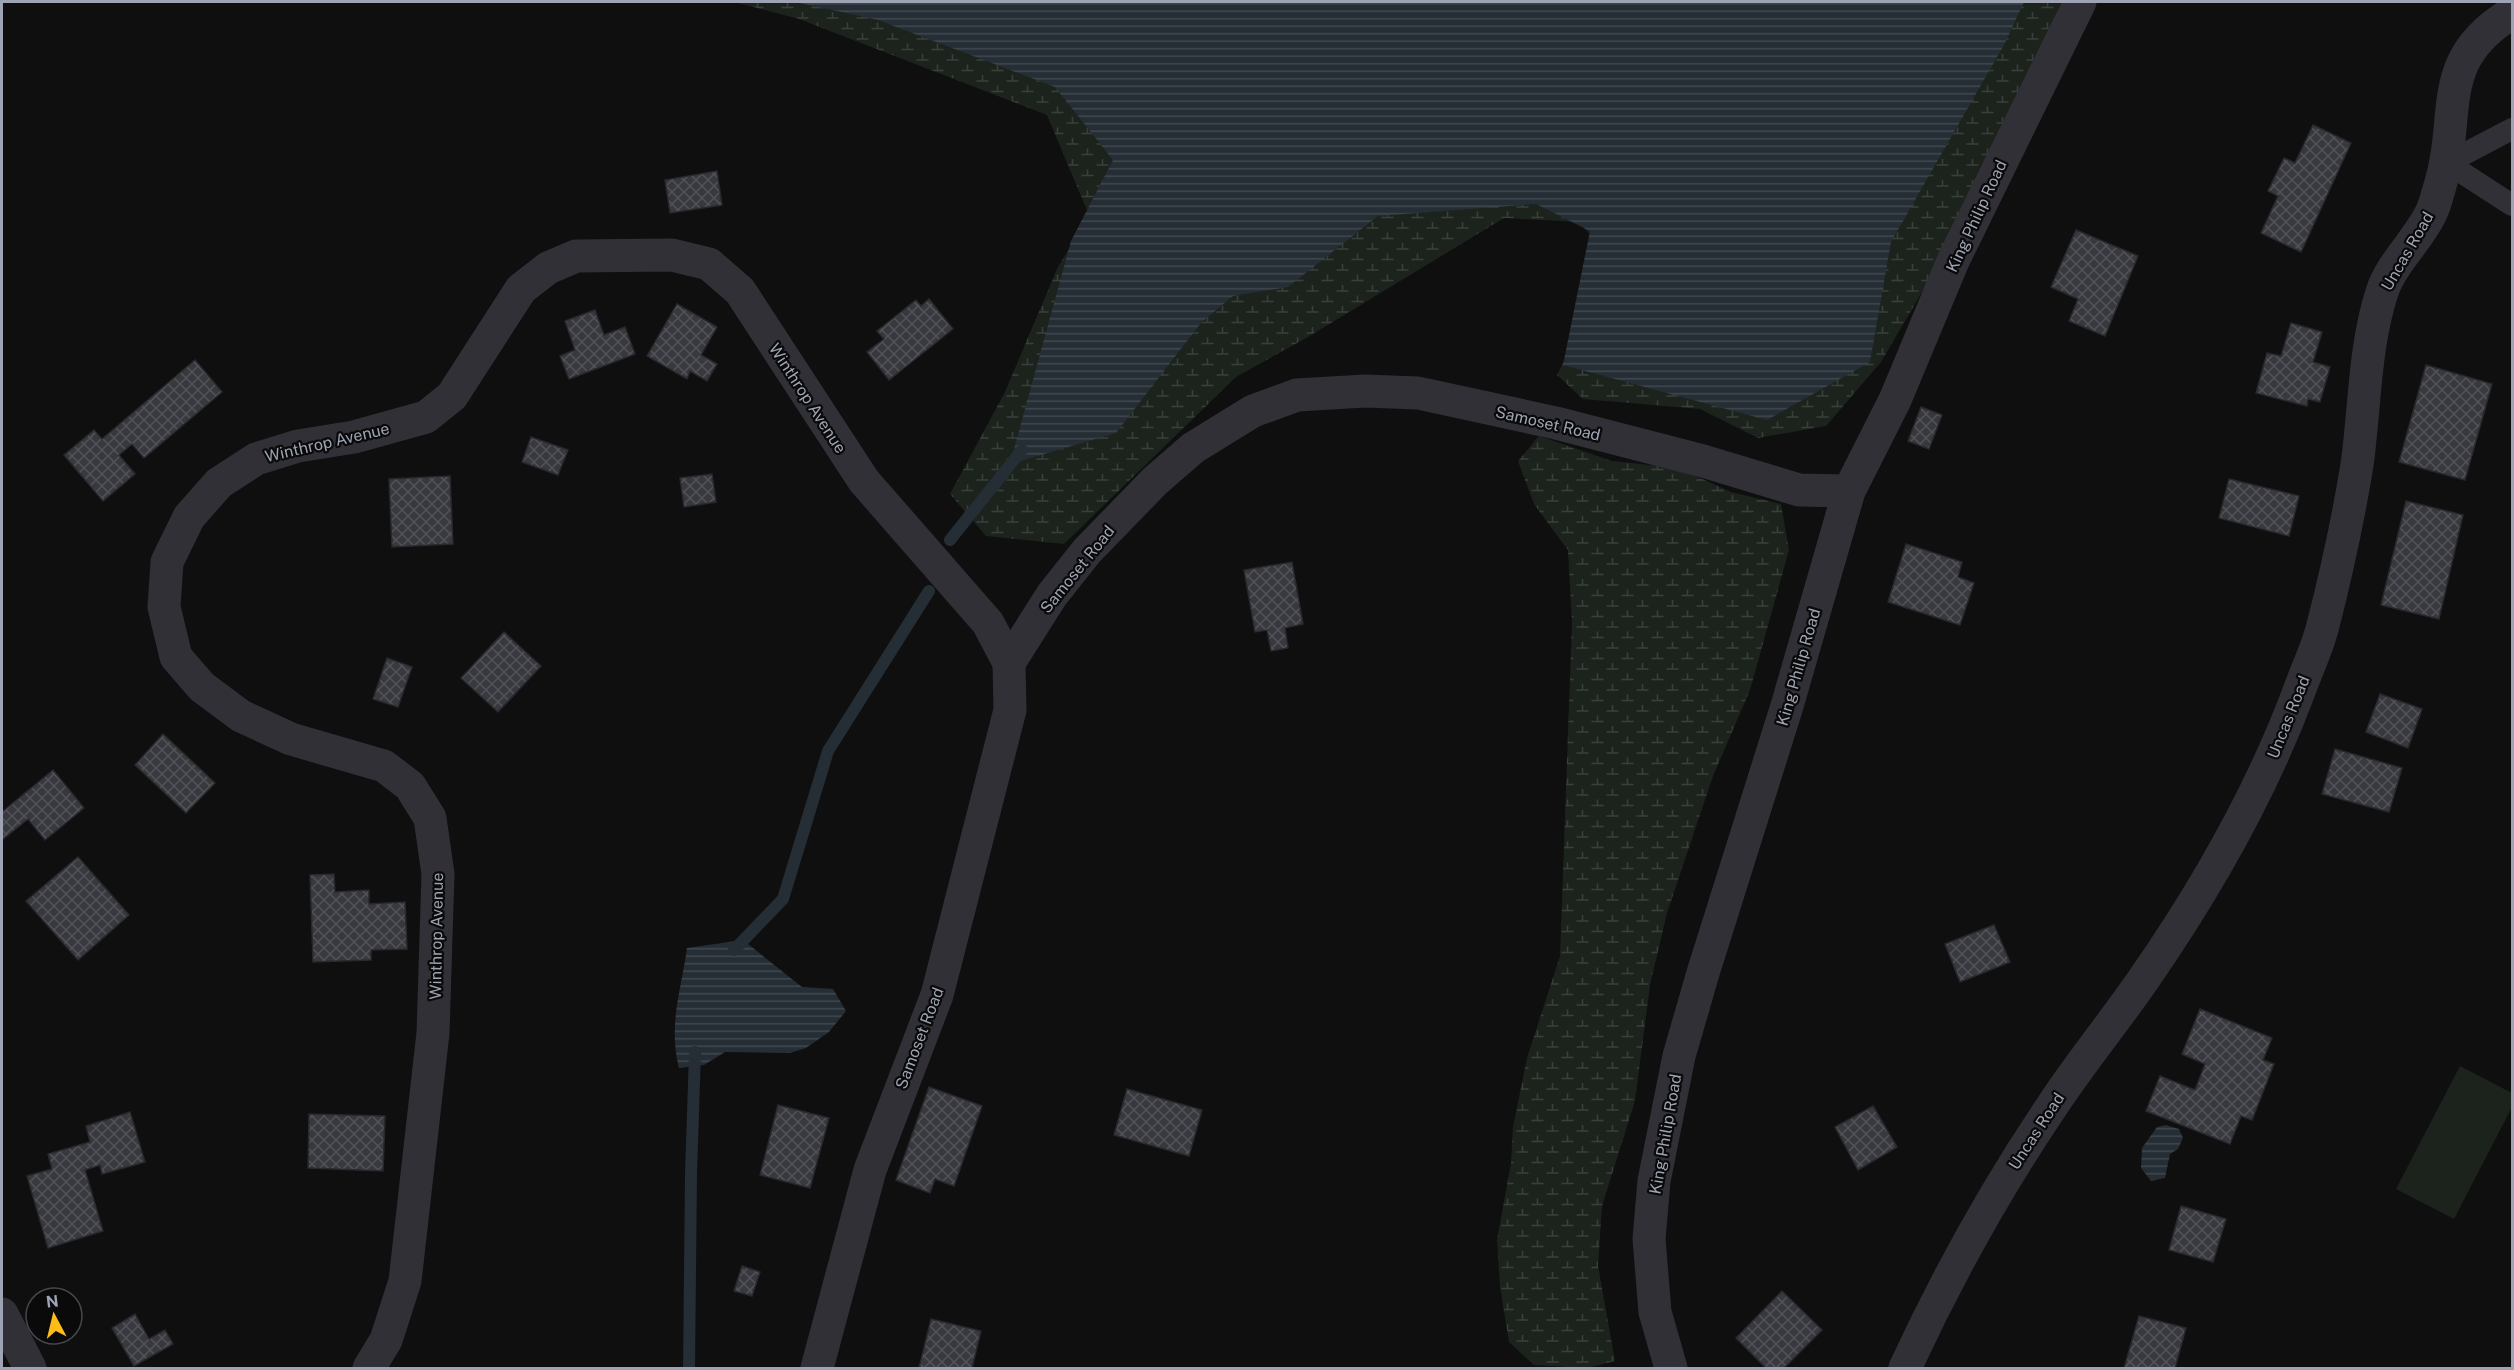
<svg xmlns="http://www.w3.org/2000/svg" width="2514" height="1370" font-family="'Public Sans',sans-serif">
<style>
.wetland{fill:url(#wetland-marsh)}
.park{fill:#1b231c}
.water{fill:url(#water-rules)}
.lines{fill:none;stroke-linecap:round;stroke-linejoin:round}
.stream{stroke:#252d35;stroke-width:12}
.building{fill:url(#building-cross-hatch);stroke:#29292d;stroke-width:1.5}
.lane{stroke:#303036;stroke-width:22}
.street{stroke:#303036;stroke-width:33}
.labels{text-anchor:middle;stroke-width:4.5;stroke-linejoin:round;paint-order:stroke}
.street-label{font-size:16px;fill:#9ea4b3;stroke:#0a0a0b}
</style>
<defs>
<pattern id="wetland-marsh" width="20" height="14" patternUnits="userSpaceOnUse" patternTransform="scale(1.5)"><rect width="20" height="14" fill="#1b231c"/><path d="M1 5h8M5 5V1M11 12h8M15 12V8" fill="none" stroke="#39403b"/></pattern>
<pattern id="water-rules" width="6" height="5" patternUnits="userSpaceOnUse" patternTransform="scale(1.5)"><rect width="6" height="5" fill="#252d35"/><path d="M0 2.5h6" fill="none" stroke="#414850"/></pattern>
<pattern id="building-cross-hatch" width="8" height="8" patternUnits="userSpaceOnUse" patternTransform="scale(1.5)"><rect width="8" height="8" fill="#38393e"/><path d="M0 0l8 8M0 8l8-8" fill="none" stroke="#525358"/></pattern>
</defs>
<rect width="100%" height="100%" fill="#0f0f10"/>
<g class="wetland">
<path d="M734 2H1107L1349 192 1758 2H2061L1959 229 1881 362 1826 426 1758 438 1700 409 1583 399 1557 375 1598 293 1605 249 1578 222 1504 218 1308 337 1236 377 1064 544 986 536 950 494 1005 392 1057 269 1089 215 1047 115 799 19Z"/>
<path d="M1539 436 1612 461 1678 468 1731 492 1781 504 1789 550 1750 690 1713 776 1667 913 1650 985 1635 1101 1602 1206 1598 1266 1615 1361 1587 1368 1534 1365 1509 1342 1500 1287 1497 1240 1511 1163 1513 1127 1527 1058 1560 956 1572 622 1568 550 1534 504 1518 461Z"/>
</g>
<path class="park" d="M2460 1066 2512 1093V1107L2454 1219 2396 1189Z"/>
<g class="water">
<path d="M795 2H2024L2004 45 1891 242 1870 362 1767 420 1563 365 1590 231 1536 204 1378 216 1288 287 1233 296 1201 323 1116 433 1010 464 1071 241 1113 160 1055 87 878 20Z"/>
<path d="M743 940 802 987 833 989 846 1011 829 1032 806 1048 790 1053 725 1052 704 1065 679 1068C668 1025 681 991 687 948Z"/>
<path d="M2166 1125 2179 1129 2183 1138 2178 1149 2170 1154 2165 1178 2151 1181 2141 1168 2142 1148 2157 1127Z"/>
</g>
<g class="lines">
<g class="stream">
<path d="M950 540 1022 450"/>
<path d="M734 950 783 899 828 751 929 591"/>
<path d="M689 1368 691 1174 695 1052"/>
</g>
</g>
<g class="building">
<path d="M2313 125 2351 143 2301 252 2261 233 2278 196 2268 191 2284 158 2295 163Z"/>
<path d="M717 171 722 205 670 213 665 180Z"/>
<path d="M2076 230 2138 256 2105 336 2069 321 2078 299 2051 287Z"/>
<path d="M929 299 953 329 889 380 867 352 884 339 877 331 916 300 921 306Z"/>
<path d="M677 304 717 327 701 355 717 364 707 381 690 371 687 379 647 356Z"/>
<path d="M595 310 604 335 625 327 635 354 569 379 560 356 575 350 565 321Z"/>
<path d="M2291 323 2322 332 2313 362 2330 367 2320 402 2308 399 2307 406 2256 393 2267 353 2281 356Z"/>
<path d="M195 360 222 392 144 458 132 444 119 455 135 474 103 501 64 455 94 430 102 439Z"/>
<path d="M2426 365 2492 384 2465 480 2399 462Z"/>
<path d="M1921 407 1942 415 1929 449 1908 441Z"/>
<path d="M531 437 568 450 558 475 522 462Z"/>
<path d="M712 474 716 502 684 507 680 478Z"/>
<path d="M450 476 453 544 392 547 389 479Z"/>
<path d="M2229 479 2299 496 2289 536 2219 518Z"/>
<path d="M2406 501 2463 515 2439 619 2381 605Z"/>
<path d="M1906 544 1962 562 1958 577 1974 583 1960 625 1888 602Z"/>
<path d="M1292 562 1303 624 1285 628 1288 648 1271 651 1267 630 1255 632 1244 570Z"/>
<path d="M504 632 541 666 498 712 461 678Z"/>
<path d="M387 658 412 667 398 707 373 699Z"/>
<path d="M2380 694 2422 709 2408 748 2366 732Z"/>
<path d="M163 734 215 783 186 813 135 765Z"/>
<path d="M2335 749 2402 768 2389 812 2322 794Z"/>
<path d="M53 770 84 808 45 840 28 819 2 840V812Z"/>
<path d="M78 857 129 915 78 960 26 901Z"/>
<path d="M334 874 335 892 369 890V904L405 902 407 949 371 950V960L313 962 310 875Z"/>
<path d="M1994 925 2010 962 1960 982 1945 944Z"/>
<path d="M2200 1009 2272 1038 2263 1060 2274 1064 2252 1120 2241 1116 2230 1144 2146 1111 2160 1076 2195 1090 2205 1064 2182 1054Z"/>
<path d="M929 1087 982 1106 954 1186 935 1179 930 1193 896 1180Z"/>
<path d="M1127 1089 1202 1110 1189 1156 1114 1135Z"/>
<path d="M778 1105 829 1118 810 1188 760 1175Z"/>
<path d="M1873 1106 1897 1147 1858 1170 1835 1127Z"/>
<path d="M130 1112 145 1162 102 1174 100 1165 85 1170 103 1231 48 1248 27 1176 52 1169 48 1154 90 1142 86 1126Z"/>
<path d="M309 1114 385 1116 383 1171 308 1168Z"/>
<path d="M2181 1206 2226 1219 2213 1262 2169 1250Z"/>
<path d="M742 1266 760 1272 752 1296 734 1291Z"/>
<path d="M1782 1291 1822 1330 1784 1368H1766L1736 1338Z"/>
<path d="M135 1314 149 1339 165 1330 173 1344 134 1366 112 1328Z"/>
<path d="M2139 1316 2186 1328 2175 1368H2124Z"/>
<path d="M931 1319 981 1331 972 1368H919Z"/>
</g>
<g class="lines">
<g class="lane">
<path d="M2447 163 2512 205"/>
<path d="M2447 163 2512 129"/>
</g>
<g class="street">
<path d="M2 1314 30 1368"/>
<path d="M369 1368 386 1340 405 1281 433 1033 438 874 430 818 410 786 384 766 291 739 241 716 202 687 176 657 164 607 167 562 189 517 219 483 256 459 298 446 354 437 426 417 452 396 521 289 548 268 576 256 672 255 709 264 740 291 864 481 988 623 1009 663"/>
<path d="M817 1368 870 1170 937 995 1010 710 1009 663 1052 595 1087 551 1155 481 1193 448 1253 411 1297 395 1365 391 1418 393 1556 423 1703 461 1799 490 1849 491"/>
<path d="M1671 1368 1655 1312 1649 1239 1654 1181 1679 1056 1703 973 1787 706 1849 491 1895 400 1953 261 2080 2"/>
<path d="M1905 1368C1947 1277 1997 1187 2054 1103 2082 1061 2114 1022 2143 980 2207 888 2262 792 2301 686 2308 667 2317 648 2322 629 2336 575 2348 520 2357 465 2365 408 2364 348 2382 292 2391 264 2417 241 2430 215 2435 206 2437 195 2440 186 2462 114 2433 60 2512 13"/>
</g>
</g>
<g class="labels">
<g class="street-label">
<text transform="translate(1976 216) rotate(-65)" y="6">King Philip Road</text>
<text transform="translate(2407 251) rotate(-60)" y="6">Uncas Road</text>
<text transform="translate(808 398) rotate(57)" y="6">Winthrop Avenue</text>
<text transform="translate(1548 423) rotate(13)" y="6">Samoset Road</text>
<text transform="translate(327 442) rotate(-13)" y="6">Winthrop Avenue</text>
<text transform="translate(1077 569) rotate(-51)" y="6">Samoset Road</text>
<text transform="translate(1798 667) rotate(-74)" y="6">King Philip Road</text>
<text transform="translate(2288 717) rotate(-68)" y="6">Uncas Road</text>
<text transform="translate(436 936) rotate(-89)" y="6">Winthrop Avenue</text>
<text transform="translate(919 1038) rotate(-69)" y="6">Samoset Road</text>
<text transform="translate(2036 1131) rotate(-57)" y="6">Uncas Road</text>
<text transform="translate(1665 1134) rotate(-80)" y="6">King Philip Road</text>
</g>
</g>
<rect width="2514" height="1370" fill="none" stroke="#9ea4b3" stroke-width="6"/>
<g transform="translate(54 1316) rotate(353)"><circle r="28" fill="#0a0a0b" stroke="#45484e" stroke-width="1.5"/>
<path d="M0-4.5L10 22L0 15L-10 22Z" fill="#ffbc18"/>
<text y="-9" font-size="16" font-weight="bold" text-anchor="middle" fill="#9ea4b3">N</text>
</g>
</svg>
